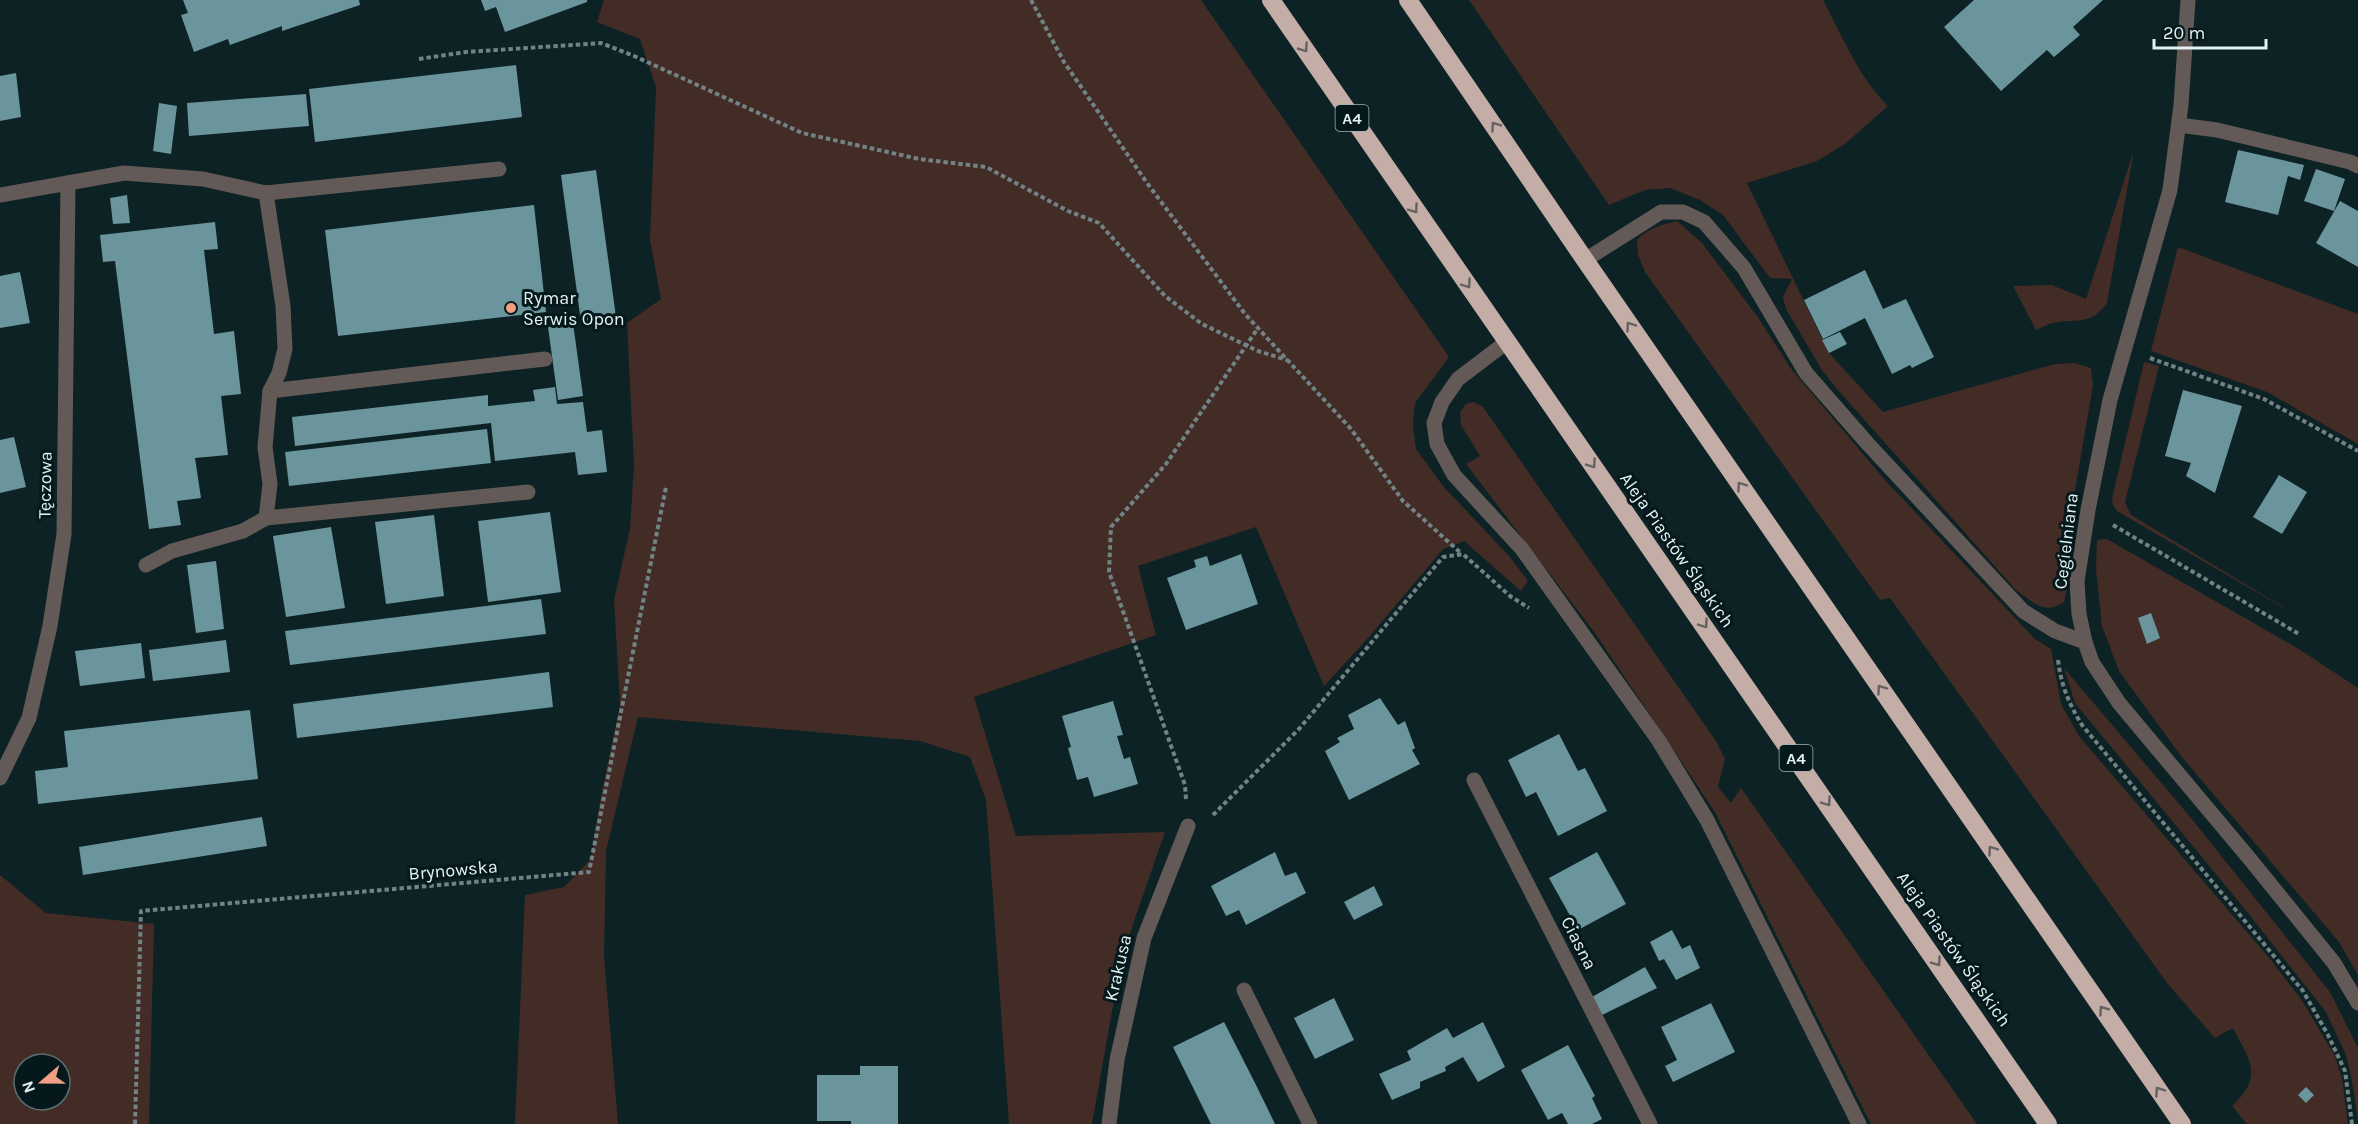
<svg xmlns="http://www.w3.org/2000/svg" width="2358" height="1124" font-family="Karla,sans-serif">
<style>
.green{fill:#422c25;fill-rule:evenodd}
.building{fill:#6a959c}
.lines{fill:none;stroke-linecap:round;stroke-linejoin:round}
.path{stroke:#718385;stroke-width:4;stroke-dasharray:4.5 3;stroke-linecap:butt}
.service{stroke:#635a57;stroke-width:15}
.minor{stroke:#635a57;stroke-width:15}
.motorway{stroke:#c3ada6;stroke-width:18}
.oneway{stroke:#646361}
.poi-dot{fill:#f39f84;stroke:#05191c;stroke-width:2}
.labels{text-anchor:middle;stroke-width:6;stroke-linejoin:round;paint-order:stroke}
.shield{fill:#05191c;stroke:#a1b0b2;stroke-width:1.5}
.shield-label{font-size:16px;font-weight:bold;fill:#e4f1f3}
.poi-label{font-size:18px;fill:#e4f1f3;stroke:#05191c;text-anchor:start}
.street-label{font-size:18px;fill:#e4f1f3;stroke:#05191c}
</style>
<rect width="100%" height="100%" fill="#0d2225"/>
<g class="green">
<path d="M604 0H1201L1449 357 1415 403 1413 424 1416 449 1443 486 1509 556 1528 581 1521 591 1464 541 1443 549 1369 637 1324 686 1256 527 1138 566 1156 635 974 697 1016 836 1165 832 1133 924 1119 972 1092 1124H1009L986 800 970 757 920 741 638 717 606 851 604 957 618 1124H515L525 895 564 887 591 859 600 801 620 705 614 600 630 529 634 465 627 323 661 299 650 240 656 87 640 39 597 22Z"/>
<path d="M1469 0H1823C1842 35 1859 78 1888 106L1845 144 1817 161 1747 183 1829 353 1883 412 2055 364 2074 363 2091 368 2093 385 2064 555 2067 589 2064 602C2044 616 2033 602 2016 590L1837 389 1822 370 1786 309 1783 297 1792 279 1770 278 1723 215 1700 200 1670 188 1645 190 1609 205Z"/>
<path d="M2134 150 2107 303C2092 324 2081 319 2059 322 2051 322 2043 327 2036 330L2013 286 2052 285 2086 299Z"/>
<path d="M1677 221 1702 243 1757 316 1792 370 1884 479 2035 639 2051 649 2061 704 2079 736 2270 959 2301 999 2335 1056 2342 1078 2348 1124H2247L2232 1106C2264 1076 2250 1061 2233 1028L2215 1038 2167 983 1890 598 1880 600 1645 272 1638 255 1637 240C1648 228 1661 225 1677 221Z"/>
<path d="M2178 247 2358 314V444L2267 392 2151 351Z"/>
<path d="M2144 362 2159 366 2125 502 2131 515 2313 625 2117 511 2112 503 2113 494Z"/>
<path d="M1474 402 1483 407 1716 741 1725 759 1718 787 1731 803 1741 788 1977 1124H1871L1715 812 1595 633 1466 464 1480 456 1461 425 1460 412 1466 404Z"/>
<path d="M2107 539 2299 649 2358 688V975L2339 942 2181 756 2119 671 2102 626 2096 570 2097 540Z"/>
<path d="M2064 668 2191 818 2330 992 2358 1048V1123L2352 1081 2346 1055 2326 1012 2248 913 2075 703Z"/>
<path d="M0 875 46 913 154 924 149 1124H0ZM24 1064H60V1100H24Z"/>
</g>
<g class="building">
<path d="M183 0H359L360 5 282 31V26L230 45 228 39 194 52 181 15 188 13Z"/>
<path d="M481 0H587V2L505 32 496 7 485 11Z"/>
<path d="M1974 0H2103L2073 27 2080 35 2054 57 2047 50 2001 91 1944 27Z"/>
<path d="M516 65 522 117 315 142 309 89Z"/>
<path d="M16 73 21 117 0 121V76Z"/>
<path d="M306 94 309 126 189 136 187 103Z"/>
<path d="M159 103 177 106 171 154 153 151Z"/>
<path d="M2238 150 2304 165 2300 180 2288 176 2278 215 2225 202Z"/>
<path d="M2316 169 2345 179 2334 211 2304 201Z"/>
<path d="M596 170 616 317 581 322 561 175Z"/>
<path d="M127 195 130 223 113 224 110 198Z"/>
<path d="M2340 201 2358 211V267L2316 243Z"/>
<path d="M534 205 546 312 338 336 325 230Z"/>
<path d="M215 222 218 249 204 250 214 334 234 331 241 394 221 396 228 455 195 458 201 498 177 501 181 525 149 529 115 261 103 262 100 235Z"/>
<path d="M1865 270 1883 309 1906 299 1934 357 1912 368 1910 365 1892 374 1865 318 1823 339 1804 300Z"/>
<path d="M20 272 30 323 0 328V276Z"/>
<path d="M573 323 583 396 558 400 548 327Z"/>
<path d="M1840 332 1847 344 1829 353 1822 340Z"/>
<path d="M555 387 557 404 583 402 587 432 602 430 607 472 578 475 575 452 495 461 491 423 295 446 292 417 488 395V406L535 401 533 390Z"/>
<path d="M2183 390 2242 406 2215 493 2186 476 2191 463 2165 456Z"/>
<path d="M487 429 491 463 289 486 285 452Z"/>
<path d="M14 437 26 487 0 493V440Z"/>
<path d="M2279 475 2307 492 2282 534 2253 517Z"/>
<path d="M550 512 561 592 488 602 478 521Z"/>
<path d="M434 515 444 596 386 604 375 522Z"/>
<path d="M331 527 345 608 286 617 273 536Z"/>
<path d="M1241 554 1258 604 1186 630 1167 578 1196 567 1194 560 1207 556 1210 566Z"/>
<path d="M216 561 224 629 196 633 187 565Z"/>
<path d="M541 599 546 634 290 665 285 631Z"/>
<path d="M2151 613 2160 638 2147 644 2138 618Z"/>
<path d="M226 640 230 672 153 681 149 650Z"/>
<path d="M141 643 145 678 80 686 75 651Z"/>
<path d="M549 672 553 707 297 738 293 704Z"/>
<path d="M1380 698 1398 725 1405 721 1415 748 1412 750 1420 764 1349 800 1325 751 1340 742 1337 738 1354 729 1348 715Z"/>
<path d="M1113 701 1123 735 1117 736 1124 759 1130 757 1138 784 1094 797 1088 777 1077 780 1068 748 1071 747 1062 716Z"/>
<path d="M250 710 258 779 38 804 35 771 68 767 64 731Z"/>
<path d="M1559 734 1578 771 1585 768 1607 811 1558 836 1536 792 1526 797 1508 760Z"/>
<path d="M262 817 267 846 83 875 79 847Z"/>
<path d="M1275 852 1285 876 1296 872 1306 893 1246 925 1239 910 1226 916 1211 886Z"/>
<path d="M1597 852 1626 904 1578 930 1549 878Z"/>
<path d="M1374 886 1383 905 1354 920 1344 902Z"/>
<path d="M1672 930 1682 949 1690 945 1700 968 1676 980 1664 959 1659 961 1650 942Z"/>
<path d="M1645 967 1657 988 1602 1015 1592 997Z"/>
<path d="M1334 998 1354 1040 1315 1059 1294 1018Z"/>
<path d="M1711 1003 1735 1052 1673 1082 1665 1066 1677 1060 1661 1027Z"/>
<path d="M1224 1022 1256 1085 1275 1124H1211L1173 1047Z"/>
<path d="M1483 1022 1505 1067 1478 1082 1463 1057 1445 1067 1446 1071 1420 1082V1088L1392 1100 1379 1074 1411 1060 1407 1051 1447 1028 1453 1038Z"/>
<path d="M1568 1045 1595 1096 1592 1098 1602 1119 1592 1124H1568L1562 1113 1548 1120 1521 1070Z"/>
<path d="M860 1066H898V1124H851V1121H817V1075H860Z"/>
<path d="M2306 1087 2314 1095 2306 1103 2298 1095Z"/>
</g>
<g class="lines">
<g class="path">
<path d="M1031 0 1064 62 1147 183 1245 314 1351 429 1403 501 1462 554"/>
<path d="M419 59 466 52 601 43 634 56 802 133 919 159 986 167 1068 211 1099 223 1165 296 1202 324 1258 351 1287 360"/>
<path d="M2150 358 2264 399 2358 451"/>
<path d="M2113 525 2299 634"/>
<path d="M2058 660C2061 685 2069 704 2082 725L2303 991 2328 1035 2345 1071 2352 1124"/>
<path d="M1186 799 1185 785 1109 572 1111 527 1166 464 1258 328"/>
<path d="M1213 815 1299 729 1443 557 1463 554 1510 596 1529 608"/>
<path d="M135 1124 141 911 589 872 666 487"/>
</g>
<g class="service">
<path d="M2179 125 2217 130 2350 162 2358 166"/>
<path d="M68 183 124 173 203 179 266 193 499 169"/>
<path d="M1585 260 1661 212H1683L1704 222 1744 268 1806 373 1868 444 2023 611 2055 631 2085 642"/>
<path d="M1508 341 1458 379 1442 402 1434 423 1437 444 1454 475 1522 549 1659 741 1707 820 1859 1124"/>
<path d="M270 391 545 359"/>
<path d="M266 518 528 492"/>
<path d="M146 565 172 551 243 531 266 518 270 484 265 447 270 391 279 373 285 349 283 306 266 193"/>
<path d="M1244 990 1310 1124"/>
</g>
<g class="minor">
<path d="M2188 0 2181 105 2170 190 2110 400 2088 510 2077 581 2079 614 2085 642 2092 662 2119 703 2249 858 2334 963 2358 1003"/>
<path d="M0 195 68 183 64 534 50 626 29 718 0 778"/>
<path d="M1474 780 1650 1124"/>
<path d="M1109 1124 1117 1060 1144 938 1188 826"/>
</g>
<g class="motorway">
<path d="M1271 0 2048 1124"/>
<path d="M1408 0 1585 260 2182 1124"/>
</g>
</g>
<defs><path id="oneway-chevron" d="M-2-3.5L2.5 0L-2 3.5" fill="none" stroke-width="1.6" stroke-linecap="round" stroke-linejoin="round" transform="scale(1.5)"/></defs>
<g class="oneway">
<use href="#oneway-chevron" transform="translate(1304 48) rotate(55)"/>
<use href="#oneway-chevron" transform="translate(1495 126) rotate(-125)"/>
<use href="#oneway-chevron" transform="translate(1414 209) rotate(55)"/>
<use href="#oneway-chevron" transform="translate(1467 284) rotate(55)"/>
<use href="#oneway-chevron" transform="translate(1630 326) rotate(-125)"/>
<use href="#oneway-chevron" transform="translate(1592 464) rotate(55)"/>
<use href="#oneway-chevron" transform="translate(1741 486) rotate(-125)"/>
<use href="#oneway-chevron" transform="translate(1704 624) rotate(55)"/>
<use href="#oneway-chevron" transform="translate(1881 689) rotate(-125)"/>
<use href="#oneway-chevron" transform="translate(1827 802) rotate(55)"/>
<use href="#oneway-chevron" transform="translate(1992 850) rotate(-125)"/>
<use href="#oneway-chevron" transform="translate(1937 962) rotate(55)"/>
<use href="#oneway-chevron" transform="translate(2103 1010) rotate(-125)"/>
<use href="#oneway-chevron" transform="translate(2159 1091) rotate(-125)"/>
</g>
<circle class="poi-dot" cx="511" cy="308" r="6"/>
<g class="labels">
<g class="shield">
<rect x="1335.5" y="105" width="33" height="26" rx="4.5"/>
<rect x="1779.5" y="745" width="33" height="26" rx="4.5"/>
</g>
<g class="shield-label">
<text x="1352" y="124">A4</text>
<text x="1796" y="764">A4</text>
</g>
<g class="poi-label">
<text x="523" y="304">Rymar<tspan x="523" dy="21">Serwis Opon</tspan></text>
</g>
<g class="street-label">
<text transform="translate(45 485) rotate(-89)" y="6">Tęczowa</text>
<text transform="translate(2066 541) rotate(-83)" y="6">Cegielniana</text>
<text transform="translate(1677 550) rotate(55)" y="6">Aleja Piastów Śląskich</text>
<text transform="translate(453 870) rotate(-5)" y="6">Brynowska</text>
<text transform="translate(1579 943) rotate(63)" y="6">Ciasna</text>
<text transform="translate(1954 949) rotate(55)" y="6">Aleja Piastów Śląskich</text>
<text transform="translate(1118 968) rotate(-77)" y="6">Krakusa</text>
</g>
</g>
<g transform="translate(42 1082) rotate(250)"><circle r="28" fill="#05191c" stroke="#5e6f72" stroke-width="1.5"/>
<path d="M0-4.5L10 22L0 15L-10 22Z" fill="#f39f84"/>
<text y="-9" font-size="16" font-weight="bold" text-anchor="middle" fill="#e4f1f3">N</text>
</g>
<path d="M2154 39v9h112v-9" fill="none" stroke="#e4f1f3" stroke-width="3"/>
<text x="2163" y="39" font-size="18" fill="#e4f1f3" stroke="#05191c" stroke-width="4.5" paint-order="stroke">20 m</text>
</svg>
